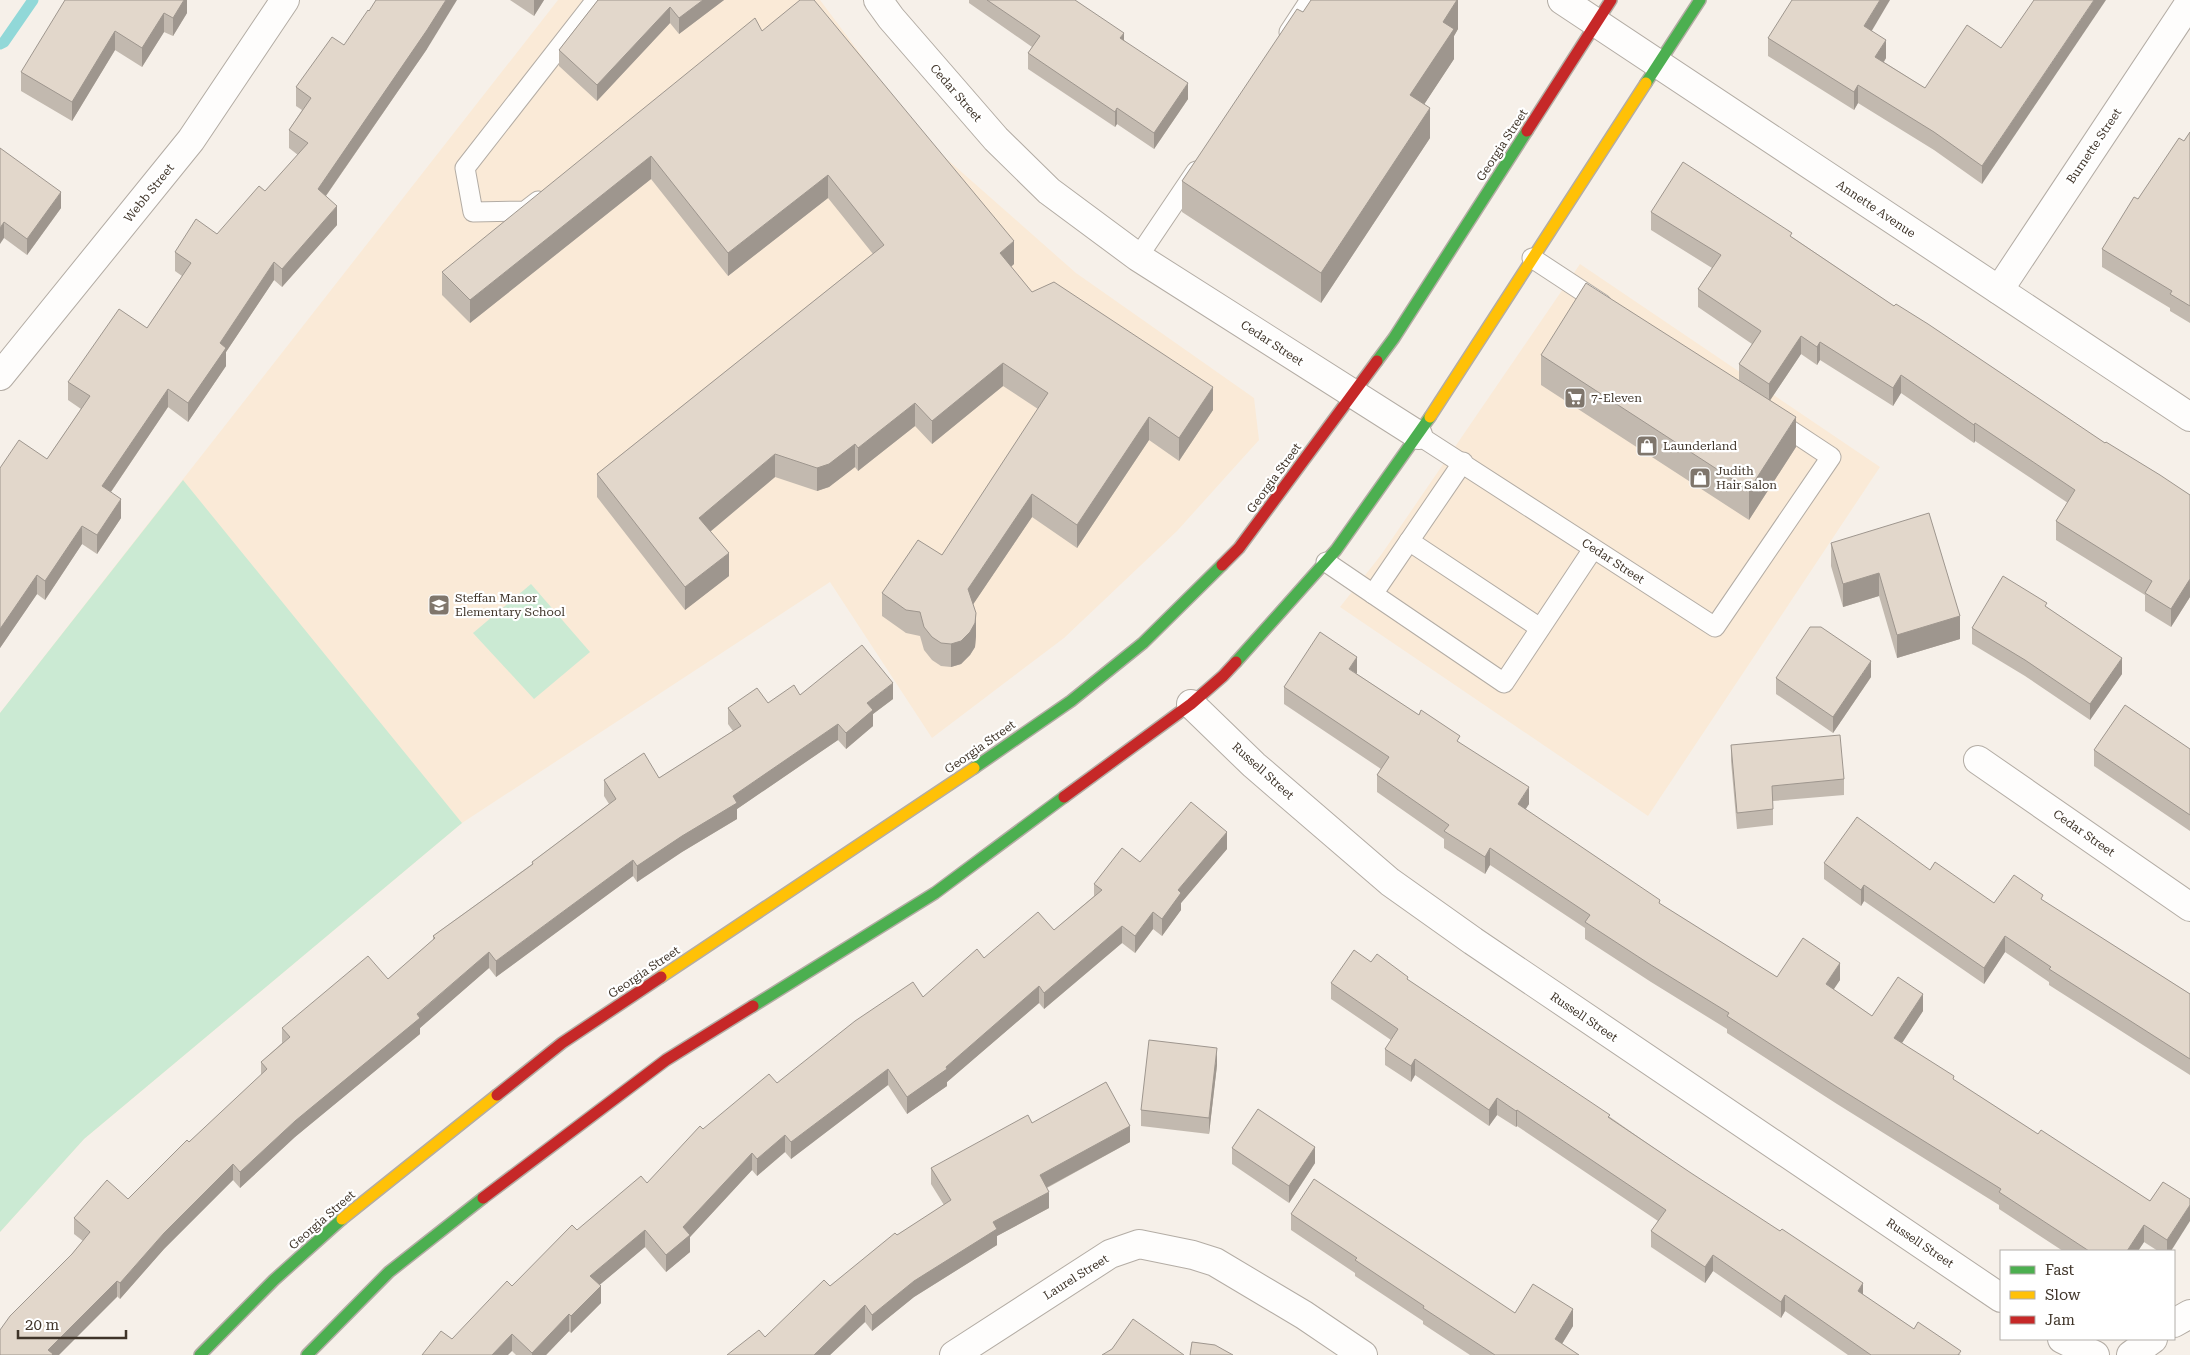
<svg xmlns="http://www.w3.org/2000/svg" width="2190" height="1355" font-family="'Roboto Serif',serif">
<style>
.built{fill:#faead7}
.green{fill:#cbead3}
.lines{fill:none;stroke-linecap:round;stroke-linejoin:round}
.stream{stroke:#91d8d8;stroke-width:11}
.lane-casing{stroke:#b3aca4;stroke-width:21}
.street-casing{stroke:#b3aca4;stroke-width:30}
.fast-casing{stroke:#b3aca4;stroke-width:14}
.slow-casing{stroke:#b3aca4;stroke-width:14}
.jam-casing{stroke:#b3aca4;stroke-width:14}
.lane{stroke:#fefdfc;stroke-width:19}
.street{stroke:#fefdfc;stroke-width:28}
.fast{stroke:#4caf50;stroke-width:11}
.slow{stroke:#ffc107;stroke-width:11}
.jam{stroke:#c62828;stroke-width:11}
.wall{fill:#c2b9af}
.shaded-wall{fill:#9e968e}
.building{fill:#e2d7cb;stroke:#9e968e}
.labels{text-anchor:middle;stroke-width:4.5;stroke-linejoin:round;paint-order:stroke}
.street-label{font-size:12px;fill:#3f3429;stroke:#fff}
.poi-label{font-size:12px;fill:#3f3429;stroke:#fff;text-anchor:start}
</style>
<rect width="100%" height="100%" fill="#f6f0e9"/>
<g class="built">
<path d="M558 0H820L924 139 1076 273 1254 398 1259 440 1177 531 1064 638 932 738 830 582 462 823 84 1139 0 1232V713Z"/>
<path d="M1580 264 1880 467 1648 816 1340 607 1381 555Z"/>
</g>
<g class="green">
<path d="M183 480 462 823 84 1139 0 1232V713Z"/>
<path d="M531 584 590 652 534 699 473 633Z"/>
</g>
<g class="lines">
<path class="stream" d="M0 44 4 42 33 0"/>
<g class="lane-casing">
<g id="lane">
<path d="M1289 32 1310 0"/>
<path d="M538 201 525 211 473 212 465 168 596 0"/>
<path d="M1138 257 1196 171"/>
<path d="M1532 258 1602 304"/>
<path d="M1418 435 1715 627 1831 457 1775 420"/>
<path d="M1409 541 1540 628"/>
<path d="M1326 562 1504 683 1593 549"/>
<path d="M1373 594 1463 462"/>
</g>
</g>
<g class="street-casing">
<g id="street">
<path d="M878 0 891 18 996 139 1049 191 1138 257 1418 435"/>
<path d="M1562 0 2190 417"/>
<path d="M1999 290 2190 2"/>
<path d="M0 376 191 140 285 0"/>
<path d="M1191 704 1254 765 1390 882 1473 941 2001 1298"/>
<path d="M1978 760 2190 907"/>
<path d="M2174 1323 2190 1314"/>
<path d="M2062 1339 2095 1355"/>
<path d="M954 1355 1110 1254 1139 1244 1193 1255 1215 1262 1304 1315 1363 1355"/>
<path d="M2131 1355 2153 1339"/>
</g>
</g>
<g class="fast-casing">
<g id="fast">
<path d="M1646 83 1700 0"/>
<path d="M1377 361 1394 338 1527 131"/>
<path d="M1236 662 1336 550 1430 417"/>
<path d="M974 768 1071 701 1143 643 1222 565"/>
<path d="M753 1006 935 893 1064 797"/>
<path d="M200 1355 274 1280 342 1219"/>
<path d="M307 1355 389 1272 483 1198"/>
</g>
</g>
<g class="slow-casing">
<g id="slow">
<path d="M1430 417 1646 83"/>
<path d="M661 977 974 768"/>
<path d="M342 1219 497 1095"/>
</g>
</g>
<g class="jam-casing">
<g id="jam">
<path d="M1527 131 1611 0"/>
<path d="M1222 565 1239 548 1377 361"/>
<path d="M1064 797 1191 704 1223 676 1236 662"/>
<path d="M497 1095 562 1043 661 977"/>
<path d="M483 1198 666 1060 753 1006"/>
</g>
</g>
<use href="#lane" class="lane"/>
<use href="#street" class="street"/>
<use href="#fast" class="fast"/>
<use href="#slow" class="slow"/>
<use href="#jam" class="jam"/>
</g>
<g class="wall">
<path d="M187 0V13L173 36 164 32 142 67 115 50 72 121 21 91V72Z"/>
<path d="M510 0H544L534 16Z"/>
<path d="M598 0H724L679 34 670 23 597 101 559 66V50Z"/>
<path d="M969 0H1075L1124 40 1188 99 1154 149 1117 124 1115 127 1028 69V53L1032 47 969 3Z"/>
<path d="M1458 0V29L1454 36V59L1424 104 1430 138 1321 303 1182 212V181L1303 12Z"/>
<path d="M762 31 1014 264 1011 267 1032 292 1213 410 1179 461 1149 440 1077 548 1032 517 973 604 976 636 975 647 970 655 961 664 951 667 941 666 932 660 924 650 920 636 906 633 882 616V593L942 555 1038 409 1003 386 932 444 915 426 858 471 855 467 829 487 817 491 775 477 710 532 729 576 685 610 597 497V474L873 254 828 198 728 276 651 179 470 323 442 295V272Z"/>
<path d="M1872 31 1886 58 1884 62 1925 88 2001 48 1982 184 1934 150 1858 103 1854 110 1768 56V38Z"/>
<path d="M344 45 427 49 326 196 337 225 282 287 274 280 226 352V366L188 422 168 407 111 492 121 518 97 554 82 544 45 600 37 594 0 648V468L47 459 81 409 68 400V382L147 328 182 276 175 271V252L217 234 265 191 298 155 289 148V130L302 110 296 106V87Z"/>
<path d="M2190 132V323L2170 311V308L2102 267V249L2138 199 2184 141Z"/>
<path d="M0 148 61 208 27 255 4 238Z"/>
<path d="M1651 212 1792 237 1894 306 2105 443 2190 495V597L2171 627 2145 611V595L2056 540V521L2068 503 1975 441 1974 443 1901 393 1893 406 1820 360 1817 365 1801 354 1770 400 1796 447 1749 520 1541 385V355L1739 380V364L1752 344 1698 307V289L1712 268 1651 230Z"/>
<path d="M1831 543 1960 616V639L1897 658 1879 596 1843 607 1831 566Z"/>
<path d="M2047 607 2122 674 2090 720 2025 676 1972 644V628Z"/>
<path d="M1357 674 1460 743 1529 804 1525 809 1660 904 1777 977 1840 980 1833 989 1872 1016 1923 1011 1902 1043 1954 1080 2038 1134 2150 1201 2163 1182 2171 1251H2158L2144 1242 2138 1251H2063L1999 1209V1205L1837 1104 1727 1033V1029L1651 982 1585 939V928L1490 865 1485 874 1444 848V839L1377 792V775L1381 769 1284 704V687Z"/>
<path d="M1871 677 1833 733 1776 694V678Z"/>
<path d="M800 695 893 699 873 714V726L846 749 838 740 737 809V819L682 852 637 882 633 876 496 977 489 968 420 1028V1034L295 1137 240 1188 233 1180 164 1249 120 1299 72 1254 83 1241 74 1234V1218L128 1199 261 1075V1062L282 1043V1028L388 979 433 940V936L532 864V862L609 804 604 796V780L659 778 733 731 728 724V708L768 703Z"/>
<path d="M1731 745 1844 779V795L1773 801V825L1737 829 1731 761Z"/>
<path d="M2190 749V831L2094 766V750Z"/>
<path d="M1227 849 1181 903V910L1162 936 1153 929 1135 953 1122 943 1044 1009 1039 1003 947 1082V1086L907 1114 888 1085 791 1159 785 1152 757 1176 752 1170 690 1237V1252L666 1272 645 1247 599 1285 601 1303 571 1333 569 1331 546 1355H516L512 1351 452 1339 577 1230 647 1183 703 1129 777 1083 923 997 984 958 1054 930 1094 896V884L1140 862Z"/>
<path d="M1824 863 1930 870 1994 903 2043 901 2190 994V1075L2049 985V982L2005 952 1984 984 1864 901 1861 906 1824 879Z"/>
<path d="M1371 962 1408 980 1610 1117 1863 1295 1914 1329 1961 1355H1848L1785 1311 1781 1318 1713 1271 1705 1283 1651 1247V1231L1658 1221 1517 1126 1516 1127 1497 1115 1489 1126 1415 1075 1411 1082 1385 1065V1049L1391 1040 1331 999V983Z"/>
<path d="M1217 1065 1209 1134 1141 1126V1110Z"/>
<path d="M1032 1123 1130 1142 1047 1188 1049 1208 997 1236V1245L914 1297 872 1331 865 1322 830 1355H727L765 1337 830 1286 897 1235 944 1205 931 1184V1168Z"/>
<path d="M1232 1148 1315 1163 1289 1203 1232 1164Z"/>
<path d="M1291 1214 1515 1313 1573 1326 1562 1344 1579 1355H1470L1423 1324V1321L1355 1276V1273L1291 1230Z"/>
</g>
<g class="shaded-wall">
<path d="M184 0H187V13L173 36V18Z"/>
<path d="M446 0H457L427 49 318 207V189Z"/>
<path d="M534 0H544L534 16Z"/>
<path d="M703 0H724L679 34V18Z"/>
<path d="M1457 0H1458V29L1454 36V59L1410 126V95L1443 22Z"/>
<path d="M1880 0H1890L1864 44V26Z"/>
<path d="M2094 0H2106L1982 184V166Z"/>
<path d="M670 7V23L597 101V85Z"/>
<path d="M164 13V32L142 67V48Z"/>
<path d="M115 31V50L72 121V102Z"/>
<path d="M1124 33V49L1120 38Z"/>
<path d="M1886 40V58L1875 75V57Z"/>
<path d="M1188 83V99L1154 149V133Z"/>
<path d="M1858 85V103L1854 110V92Z"/>
<path d="M1117 108V124L1115 127V112Z"/>
<path d="M1430 108V138L1321 303V273Z"/>
<path d="M651 156V179L470 323V300Z"/>
<path d="M828 175V198L728 276V253Z"/>
<path d="M61 192V208L27 255V239Z"/>
<path d="M337 206V225L282 287V269Z"/>
<path d="M4 222V238L0 244V228Z"/>
<path d="M1014 241V264L1000 276V253Z"/>
<path d="M274 262V280L226 352V366L188 422V403L220 343Z"/>
<path d="M1801 336V354L1769 402V384Z"/>
<path d="M1820 342V360L1817 365V347Z"/>
<path d="M1003 363V386L932 444V421Z"/>
<path d="M1901 375V393L1893 406V388Z"/>
<path d="M1213 387V410L1179 461V438Z"/>
<path d="M168 389V407L102 505V486Z"/>
<path d="M915 403V426L858 471V448Z"/>
<path d="M1149 417V440L1077 548V525Z"/>
<path d="M1796 417V447L1749 520V490Z"/>
<path d="M1975 423V441L1974 443V425Z"/>
<path d="M855 444V467L829 487 817 491V468Z"/>
<path d="M775 454V477L699 541V518Z"/>
<path d="M1032 494V517L968 612V589Z"/>
<path d="M121 499V518L97 554V535Z"/>
<path d="M82 526V544L45 600V581Z"/>
<path d="M729 553V576L685 610V587Z"/>
<path d="M1879 573V596L1843 607V584Z"/>
<path d="M37 575V594L0 648V629Z"/>
<path d="M2190 579V597L2171 627V609Z"/>
<path d="M976 613V636L975 647 970 655 961 664 951 667V644Z"/>
<path d="M1960 616V639L1897 658V635Z"/>
<path d="M1357 657V674L1349 669Z"/>
<path d="M2122 658V674L2090 720V704Z"/>
<path d="M1871 661V677L1833 733V717Z"/>
<path d="M893 683V699L873 714V726L846 749V733L867 703Z"/>
<path d="M838 724V740L737 809V819L682 852 637 882V866L733 796Z"/>
<path d="M1529 787V804L1518 821V804Z"/>
<path d="M1227 832V849L1181 903V910L1162 936V919L1178 890Z"/>
<path d="M1490 848V865L1485 874V857Z"/>
<path d="M633 860V876L496 977V961Z"/>
<path d="M1864 885V901L1861 906V890Z"/>
<path d="M1153 912V929L1135 953V936Z"/>
<path d="M1122 926V943L1044 1009V993Z"/>
<path d="M2005 936V952L1984 984V968Z"/>
<path d="M489 952V968L420 1028V1034L295 1137 240 1188V1172L295 1121Z"/>
<path d="M1840 963V980L1826 1001V984Z"/>
<path d="M1039 986V1003L947 1082V1086L907 1114V1097L946 1067Z"/>
<path d="M1923 994V1011L1894 1055V1038Z"/>
<path d="M1217 1048V1065L1209 1134V1118Z"/>
<path d="M1415 1059V1075L1411 1082V1066Z"/>
<path d="M888 1069V1085L791 1159V1142Z"/>
<path d="M1497 1098V1115L1489 1126V1110Z"/>
<path d="M1517 1110V1126L1516 1127V1111Z"/>
<path d="M1130 1126V1142L1040 1191V1175Z"/>
<path d="M785 1135V1152L757 1176V1159Z"/>
<path d="M1315 1147V1163L1289 1203V1186Z"/>
<path d="M752 1153V1170L690 1237V1252L666 1272V1255L683 1227Z"/>
<path d="M233 1164V1180L164 1249 120 1299V1283L164 1233Z"/>
<path d="M1049 1192V1208L997 1236V1245L914 1297 872 1331V1315L914 1281 993 1222Z"/>
<path d="M2190 1205V1221L2171 1251H2167V1240Z"/>
<path d="M2144 1225V1242L2138 1251H2127Z"/>
<path d="M645 1230V1247L590 1293V1276Z"/>
<path d="M1713 1255V1271L1705 1283V1267Z"/>
<path d="M117 1281V1297L59 1355H48V1350Z"/>
<path d="M1863 1283V1299L1858 1291Z"/>
<path d="M601 1286V1303L571 1333V1316Z"/>
<path d="M1785 1295V1311L1781 1318V1302Z"/>
<path d="M865 1305V1322L830 1355H814Z"/>
<path d="M1573 1309V1326L1555 1355V1339Z"/>
<path d="M569 1314V1331L546 1355H532V1353Z"/>
<path d="M512 1334V1351L508 1355H492Z"/>
</g>
<g class="building">
<path d="M65 0H184L173 18 164 13 142 48 115 31 72 102 21 72Z"/>
<path d="M376 0H446L427 30 318 189 337 206 282 269 274 262 220 343 226 348 188 403 168 389 102 486 121 499 97 535 82 526 45 581 37 575 0 629V468L19 440 47 459 90 396 68 382 119 309 147 328 191 263 175 252 196 219 217 234 259 186 265 191 308 143 289 130 311 98 296 87 332 37 344 45 368 10 369 11Z"/>
<path d="M598 0H703L679 18 670 7 597 85 559 50Z"/>
<path d="M800 0H814L1014 241 1000 253 1032 292 1054 282 1213 387 1179 438 1149 417 1077 525 1032 494 968 589 976 613 975 623 970 632 961 641 951 644 941 643 932 637 924 627 920 612 906 610 882 593 918 540 942 555 1048 393 1003 363 932 421 915 403 858 448 855 444 829 464 817 468 775 454 699 518 729 553 685 587 597 474 884 245 828 175 728 253 651 156 470 300 442 272 755 18 762 31Z"/>
<path d="M987 0H1075L1124 33 1120 38 1188 83 1154 133 1117 108 1115 112 1028 53 1040 36Z"/>
<path d="M1311 0H1457L1443 22 1454 29 1410 95 1430 108 1321 273 1182 181 1297 9 1303 12Z"/>
<path d="M1792 0H1880L1864 26 1886 40 1875 57 1925 88 1967 25 2001 48 2034 0H2094L1982 166 1934 132 1858 85 1854 92 1768 38Z"/>
<path d="M2190 132V306L2170 294 2172 291 2102 249 2134 197 2138 199 2179 138 2184 141Z"/>
<path d="M0 148 61 192 27 239 4 222 0 228Z"/>
<path d="M1683 162 1792 233 1790 236 1894 306 1896 304 1928 324 2105 443 2106 442 2160 475 2190 495V579L2171 609 2145 593 2152 581 2056 521 2075 490 1975 423 1974 425 1901 375 1893 388 1820 342 1817 347 1801 336 1769 384 1739 364 1761 331 1698 289 1721 255 1651 212Z"/>
<path d="M1586 283 1796 417 1749 490 1541 355Z"/>
<path d="M1929 513 1960 616 1897 635 1879 573 1843 584 1831 543Z"/>
<path d="M2003 576 2047 603 2045 606 2122 658 2090 704 2025 660 1972 628Z"/>
<path d="M1810 627H1821L1871 661 1833 717 1776 678Z"/>
<path d="M1320 632 1357 657 1349 669 1419 715 1421 710 1460 736 1457 741 1529 787 1518 804 1660 900 1659 903 1777 977 1803 938 1840 963 1826 984 1872 1016 1898 977 1923 994 1894 1038 1954 1076 1953 1079 2038 1134 2041 1130 2150 1201 2163 1182 2190 1199V1205L2167 1240 2144 1225 2127 1251H2089L1999 1192 2001 1189 1837 1087 1727 1016 1729 1013 1651 965 1585 922 1590 915 1490 848 1485 857 1444 831 1449 825 1377 775 1389 757 1284 687Z"/>
<path d="M862 645 893 683 867 703 873 710 846 733 838 724 733 796 737 803 682 836 637 866 633 860 496 961 489 952 417 1014 420 1018 295 1121 240 1172 233 1164 164 1233 120 1283 117 1281 48 1350 53 1354 52 1355H0V1330L10 1316 72 1254 90 1232 74 1218 107 1180 128 1199 187 1140 189 1142 267 1069 261 1062 290 1037 282 1028 368 956 388 979 435 938 433 936 533 864 532 862 616 799 604 780 644 753 659 778 741 726 728 708 757 688 768 703 794 685 800 695Z"/>
<path d="M2125 705 2190 749V815L2094 750Z"/>
<path d="M1840 735 1844 779 1772 786 1773 809 1737 813 1731 745Z"/>
<path d="M1191 802 1227 832 1178 890 1181 893 1162 919 1153 912 1135 936 1122 926 1044 993 1039 986 946 1067 947 1069 907 1097 888 1069 791 1142 785 1135 757 1159 752 1153 683 1227 690 1235 666 1255 645 1230 590 1276 601 1286 571 1316 569 1314 532 1353 512 1334 492 1355H422L441 1331 452 1339 507 1281 512 1286 572 1225 577 1230 641 1176 647 1183 700 1126 703 1129 769 1074 777 1083 855 1021 913 982 923 997 977 949 984 958 1038 912 1054 930 1102 890 1094 884 1122 848 1140 862Z"/>
<path d="M1857 817 1930 870 1935 862 1994 903 2014 875 2043 895 2041 899 2190 994V1059L2049 969 2051 967 2005 936 1984 968 1864 885 1861 890 1824 863Z"/>
<path d="M1354 950 1371 962 1377 954 1408 977 1407 979 1610 1115 1608 1117 1691 1173 1780 1231 1782 1229 1863 1283 1858 1291 1914 1329 1918 1322 1961 1351 1958 1355H1871L1785 1295 1781 1302 1713 1255 1705 1267 1651 1231 1666 1210 1517 1110 1516 1111 1497 1098 1489 1110 1415 1059 1411 1066 1385 1049 1398 1029 1331 983Z"/>
<path d="M1149 1040 1217 1048 1209 1118 1141 1110Z"/>
<path d="M1106 1082 1130 1126 1040 1175 1049 1192 993 1222 997 1229 914 1281 872 1315 865 1305 814 1355H727L759 1330 765 1337 824 1280 830 1286 895 1233 897 1235 951 1200 931 1168 1028 1115 1032 1123Z"/>
<path d="M1258 1109 1315 1147 1289 1186 1232 1148Z"/>
<path d="M1314 1179 1515 1313 1533 1284 1573 1309 1555 1339 1579 1355H1495L1423 1308 1424 1306 1355 1260 1357 1258 1291 1214Z"/>
<path d="M1133 1319 1184 1355H1102L1112 1349Z"/>
<path d="M1192 1342 1215 1345 1233 1355H1190Z"/>
</g>
<defs>
<g id="supermarket-square" transform="scale(1.125)"><rect x="-9" y="-9" width="18" height="18" rx="4" fill="#7f766c" stroke="#fff"/><path d="M-6-5.5h2.5l.6 2H6L4.5 2H-2.5L-4.4-4H-6ZM-1.5 3.2a1.3 1.3 0 1 0 .1 0ZM3 3.2a1.3 1.3 0 1 0 .1 0Z" fill="#fff"/></g>
<g id="shop-square" transform="scale(1.125)"><rect x="-9" y="-9" width="18" height="18" rx="4" fill="#7f766c" stroke="#fff"/><path d="M-5-2.5h2.3a2.7 3.5 0 0 1 5.4 0H5L5.5 6h-11ZM-1.5-2.5h3a1.5 2.3 0 0 0-3 0Z" fill="#fff"/></g>
<g id="school-square" transform="scale(1.125)"><rect x="-9" y="-9" width="18" height="18" rx="4" fill="#7f766c" stroke="#fff"/><path d="M0-5L7-2L0 1L-7-2ZM-4 1L0 2.5L4 1V4Q0 6-4 4Z" fill="#fff"/></g>
</defs>
<g fill-rule="evenodd">
<use href="#supermarket-square" x="1575" y="398"/>
<use href="#shop-square" x="1647" y="446"/>
<use href="#shop-square" x="1700" y="478"/>
<use href="#school-square" x="439" y="605"/>
</g>
<g class="labels">
<g class="street-label">
<text transform="translate(956 93) rotate(49)" y="4">Cedar Street</text>
<text transform="translate(1502 145) rotate(-57)" y="4">Georgia Street</text>
<text transform="translate(2094 146) rotate(-56)" y="4">Burnette Street</text>
<text transform="translate(149 193) rotate(-51)" y="4">Webb Street</text>
<text transform="translate(1876 209) rotate(34)" y="4">Annette Avenue</text>
<text transform="translate(1272 343) rotate(33)" y="4">Cedar Street</text>
<text transform="translate(1274 478) rotate(-54)" y="4">Georgia Street</text>
<text transform="translate(1613 561) rotate(33)" y="4">Cedar Street</text>
<text transform="translate(980 747) rotate(-35)" y="4">Georgia Street</text>
<text transform="translate(1263 771) rotate(42)" y="4">Russell Street</text>
<text transform="translate(2084 833) rotate(35)" y="4">Cedar Street</text>
<text transform="translate(644 972) rotate(-34)" y="4">Georgia Street</text>
<text transform="translate(1584 1017) rotate(34)" y="4">Russell Street</text>
<text transform="translate(322 1220) rotate(-41)" y="4">Georgia Street</text>
<text transform="translate(1920 1243) rotate(34)" y="4">Russell Street</text>
<text transform="translate(1076 1277) rotate(-32)" y="4">Laurel Street</text>
</g>
<g class="poi-label">
<text x="1591" y="402">7-Eleven</text>
<text x="1663" y="450">Launderland</text>
<text x="1716" y="475">Judith<tspan x="1716" dy="14">Hair Salon</tspan></text>
<text x="455" y="602">Steffan Manor<tspan x="455" dy="14">Elementary School</tspan></text>
</g>
</g>
<rect x="2000" y="1250" width="175" height="90" fill="#ffffff" stroke="#b2aea9"/>
<rect x="2010" y="1266" width="25" height="8" fill="#4caf50" stroke="#b2aea9"/>
<text x="2045" y="1275" font-size="15" fill="#3f3429">Fast</text>
<rect x="2010" y="1291" width="25" height="8" fill="#ffc107" stroke="#b2aea9"/>
<text x="2045" y="1300" font-size="15" fill="#3f3429">Slow</text>
<rect x="2010" y="1316" width="25" height="8" fill="#c62828" stroke="#b2aea9"/>
<text x="2045" y="1325" font-size="15" fill="#3f3429">Jam</text>
<path d="M18 1330v8h108v-8" fill="none" stroke="#3f3429" stroke-width="2.5"/>
<text x="25" y="1330" font-size="15" fill="#3f3429" stroke="#ffffff" stroke-width="4" paint-order="stroke">20 m</text>
</svg>
